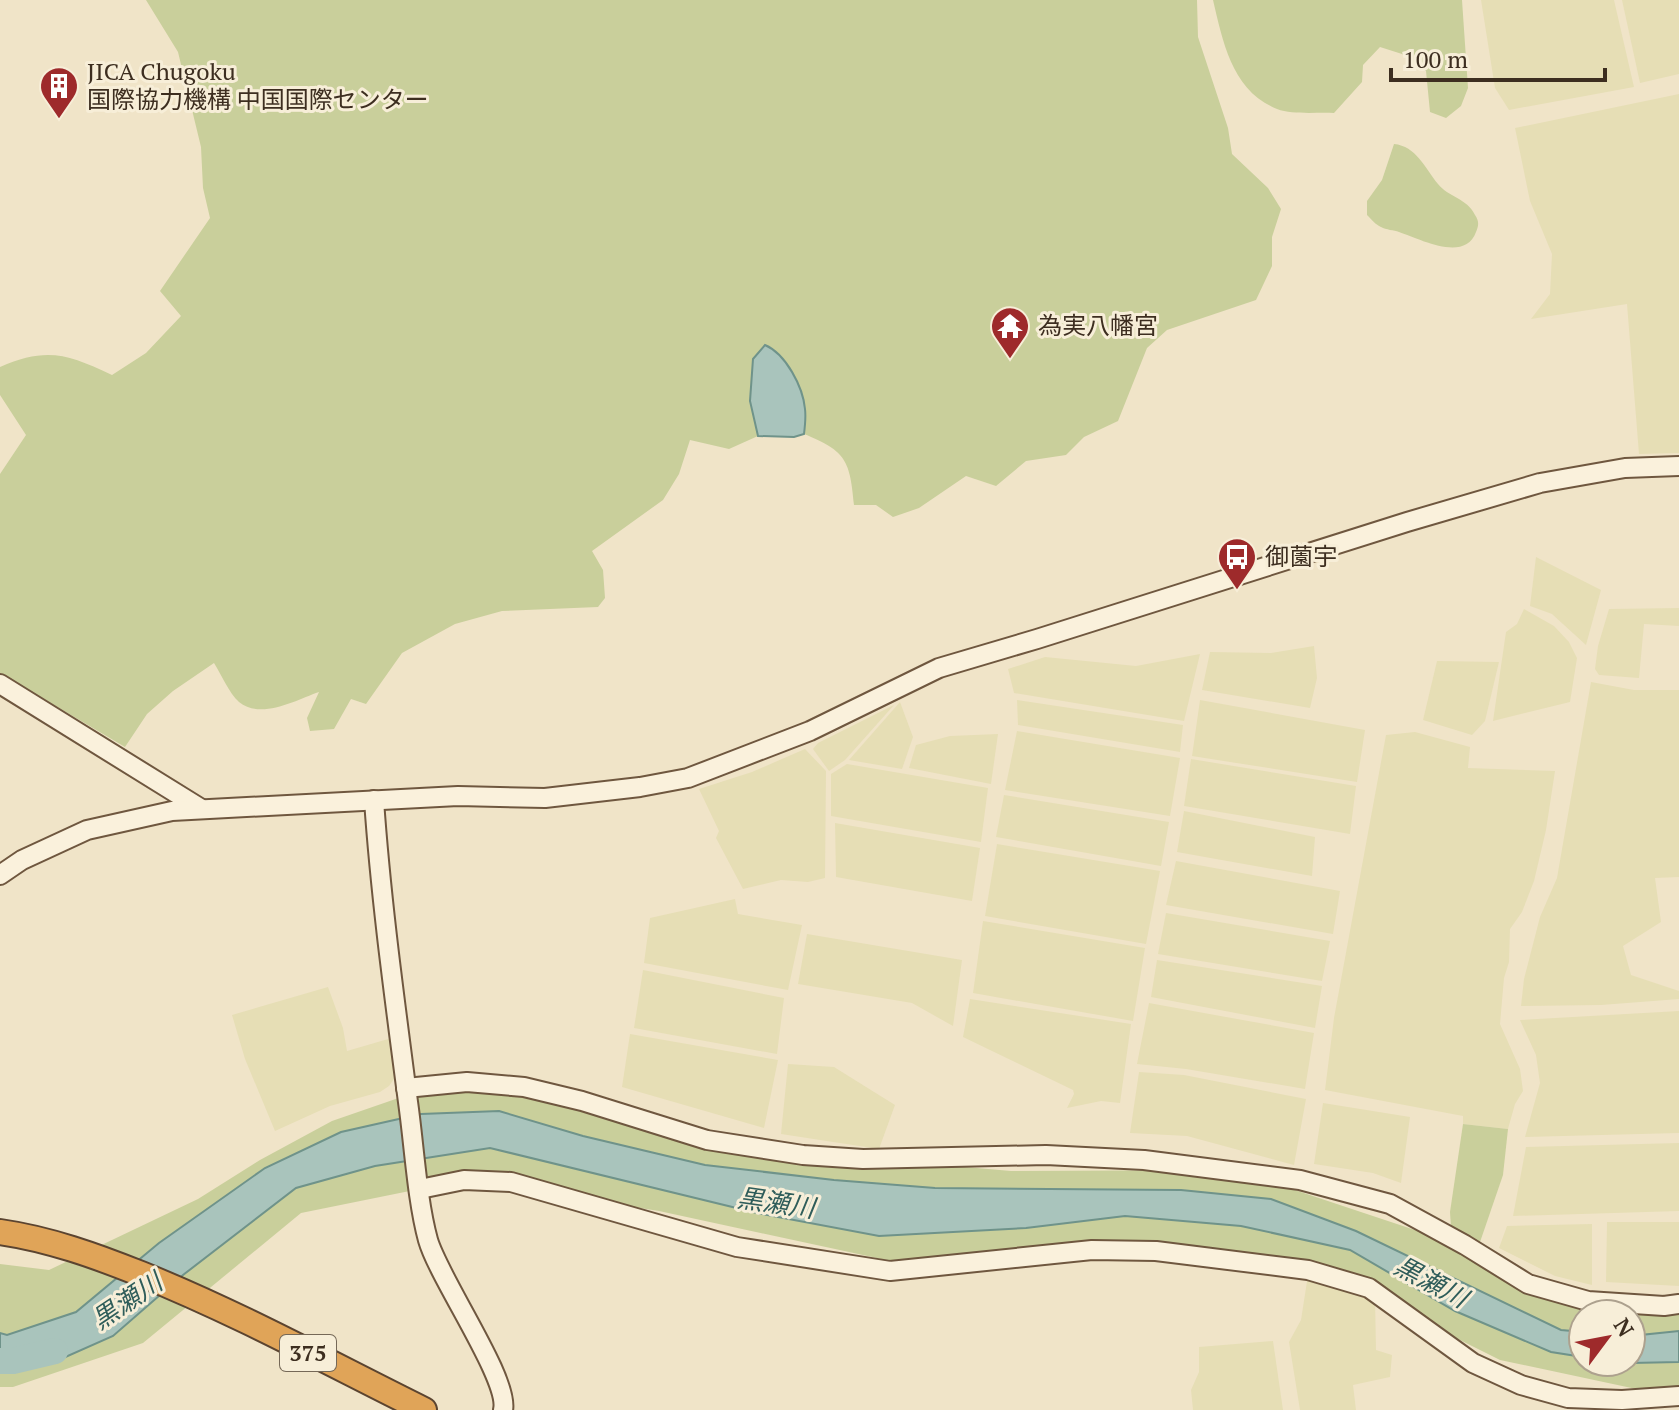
<svg xmlns="http://www.w3.org/2000/svg" width="1679" height="1410" font-family="'PT Serif','Noto Sans JP',serif">
<style>
.farmland{fill:#e6deb5}
.green{fill:#c9cf9b;fill-rule:evenodd}
.water{fill:#a9c4bc;stroke:#6f938a;stroke-width:2}
.lines{fill:none;stroke-linecap:round;stroke-linejoin:round}
.river{stroke:#a9c4bc;stroke-width:26}
.secondary-casing{stroke:#6f573f;stroke-width:22}
.highway-casing{stroke:#5b4430;stroke-width:28}
.secondary{stroke:#faf1dc;stroke-width:18}
.highway{stroke:#e0a458;stroke-width:24}
.labels{text-anchor:middle;stroke-width:6;stroke-linejoin:round;paint-order:stroke}
.shield{fill:#f7eed8;stroke:#756857;stroke-width:2}
.shield-label{font-size:22px;font-weight:bold;fill:#3d2e20}
.poi-label{font-size:24px;fill:#3d2e20;stroke:#f7eed8;text-anchor:start}
.water-label{font-size:26px;font-style:italic;fill:#2f5d5a;stroke:#f7eed8}
</style>
<rect width="100%" height="100%" fill="#f0e4c8"/>
<g class="farmland">
<path d="M1481 0H1614L1634 87 1509 110 1495 88Z"/>
<path d="M1622 0H1679V74L1640 83Z"/>
<path d="M1679 94V453L1639 454 1627 304 1531 319 1550 294 1552 254 1530 201 1515 128Z"/>
<path d="M1536 557 1601 590 1586 645 1552 614 1530 606Z"/>
<path d="M1679 608V626L1644 624 1639 678 1599 675 1595 669 1598 646 1609 609Z"/>
<path d="M1524 609 1554 626 1569 642 1577 658 1570 702 1493 721 1506 632 1517 624Z"/>
<path d="M1314 646 1317 678 1310 708 1202 690 1210 652 1271 653Z"/>
<path d="M1200 654 1184 721 1014 693 1008 669 1045 657 1136 666Z"/>
<path d="M1437 661 1499 662 1485 721 1472 735 1423 720Z"/>
<path d="M1591 682 1634 690H1679V877L1655 878 1661 922 1623 946 1631 975 1679 991V999L1601 1005 1521 1006 1524 979 1540 917 1557 878Z"/>
<path d="M1017 700 1183 725 1180 752 1018 725Z"/>
<path d="M1200 700 1365 730 1357 782 1192 756Z"/>
<path d="M900 702 913 737 902 769 849 760Z"/>
<path d="M894 705 845 760 829 771 813 749 818 743Z"/>
<path d="M1017 731 1180 758 1170 816 1005 790Z"/>
<path d="M1415 732 1470 747 1468 768 1555 771 1546 830 1534 881 1522 912 1510 929 1509 962 1504 978 1500 1024 1520 1069 1523 1091 1515 1104 1508 1129 1463 1124V1116L1325 1090 1334 1018 1386 735Z"/>
<path d="M998 734 991 784 909 768 916 745 950 736Z"/>
<path d="M805 749 826 771 825 878 808 882 781 880 743 889 716 838 719 831 699 789 752 772Z"/>
<path d="M1191 759 1356 786 1350 834 1184 806Z"/>
<path d="M847 764 988 788 981 842 831 816V774Z"/>
<path d="M1004 795 1169 822 1161 866 996 837Z"/>
<path d="M1184 811 1315 837 1312 876 1177 852Z"/>
<path d="M835 823 980 848 972 901 836 877Z"/>
<path d="M997 844 1160 871 1146 944 985 916Z"/>
<path d="M1176 861 1340 891 1333 934 1166 905Z"/>
<path d="M735 899 738 914 802 925 788 990 644 963 650 918Z"/>
<path d="M1166 913 1330 941 1322 981 1158 954Z"/>
<path d="M983 921 1145 948 1133 1021 973 993Z"/>
<path d="M807 934 962 960 953 1026 912 1003 798 984Z"/>
<path d="M1157 960 1322 986 1315 1028 1151 997Z"/>
<path d="M643 970 784 998 777 1054 634 1028Z"/>
<path d="M328 987 343 1028 347 1051 395 1037 399 1072 389 1086 380 1092 330 1106 275 1131 245 1059 232 1015Z"/>
<path d="M970 999 1131 1024 1120 1103 1101 1101 1067 1108 1074 1094 1073 1090 963 1037Z"/>
<path d="M1149 1003 1314 1033 1305 1089 1186 1069 1137 1064Z"/>
<path d="M1679 1011V1133L1525 1137 1540 1083 1536 1055 1520 1020Z"/>
<path d="M630 1034 778 1060 764 1128 622 1087Z"/>
<path d="M788 1064 834 1067 895 1105 879 1149 781 1134Z"/>
<path d="M1139 1072 1184 1075 1306 1099 1294 1165 1187 1136 1130 1133Z"/>
<path d="M1323 1103 1410 1117 1401 1183 1373 1173 1314 1164Z"/>
<path d="M1679 1143V1211L1513 1216 1526 1147Z"/>
<path d="M1607 1222H1679V1286L1606 1282Z"/>
<path d="M1592 1224V1285L1555 1276 1499 1248 1507 1226Z"/>
<path d="M1308 1275 1375 1298 1376 1350 1392 1355 1390 1377 1353 1385 1356 1410H1300L1289 1342 1301 1320Z"/>
<path d="M1273 1341 1283 1410H1193L1191 1390 1199 1372V1347Z"/>
</g>
<g class="green">
<path d="M146 0H1197L1198 37 1228 128 1232 154 1268 188 1281 209 1272 237V266L1256 300 1167 330 1147 348 1118 421 1084 437 1066 455 1026 461 996 486 966 476 919 508 893 517 876 505H854C850 462 847 451 804 434L805 407 750 401 758 436 729 449 690 440 679 474 663 500 592 551 603 570 605 598 598 607 502 611 455 624 402 653 366 704 351 699 334 729 310 731 307 718 319 692C296 700 261 720 239 702 229 693 221 674 214 663L173 691 147 714 125 747 0 673V474L26 435 0 395V367C47 347 67 354 112 375L146 353 181 316 160 291 210 218 203 188 201 147 178 52Z"/>
<path d="M1213 0H1462L1468 88 1461 106 1446 118 1430 112 1426 71 1402 54 1380 47 1363 65 1362 82 1334 113C1317 112 1293 115 1277 109 1232 91 1223 42 1213 0Z"/>
<path d="M1394 144C1416 146 1425 168 1438 184 1448 197 1467 198 1475 215 1479 221 1479 225 1476 232 1465 263 1420 239 1399 232 1394 230 1386 230 1381 227 1376 225 1371 219 1367 215V201L1382 180Z"/>
<path d="M439 1084 582 1101 771 1150 1011 1171 1235 1170 1421 1232 1554 1302 1679 1295V1396H1669L1500 1360 1422 1321 1369 1283 1092 1250 900 1263 659 1211 464 1180 301 1213 143 1343 13 1387H0V1264L49 1270 198 1199 260 1160 332 1121ZM1583 1314H1631V1362H1583Z"/>
<path d="M1463 1124 1508 1129 1503 1175 1479 1245 1451 1227 1450 1212Z"/>
</g>
<g class="water">
<path d="M765 345C786 354 803 387 805 409 806 417 805 426 804 434L794 437 758 436 750 401 753 359Z"/>
<path d="M499 1111 583 1136 705 1165 834 1180 935 1188 1181 1190 1271 1199 1356 1231 1561 1330 1583 1332V1357L1551 1352 1455 1311 1350 1250 1241 1226 1125 1216 1026 1228 879 1236 757 1213 490 1148 375 1166 296 1188 183 1275 113 1336 61 1359H0V1333L7 1335 76 1312 159 1243 265 1168 341 1132 421 1114Z"/>
<path d="M1679 1331V1362L1631 1363 1624 1362H1631V1336Z"/>
</g>
<g class="lines">
<path class="river" d="M0 1361H13L55 1351"/>
<g class="secondary-casing">
<g id="secondary">
<path d="M0 684 200 808"/>
<path d="M374 800C381 901 395 1002 408 1102 414 1144 417 1200 428 1240 439 1279 510 1380 503 1410"/>
<path d="M0 875 22 860 87 830 172 811 458 796 545 798 640 787 688 778 810 731 939 668 1037 639 1407 522 1540 483 1625 468 1679 466"/>
<path d="M406 1088 467 1082 524 1087 582 1101 707 1140 803 1155 863 1159 1046 1155 1144 1160 1300 1180 1390 1204 1465 1245 1528 1284 1588 1301 1664 1306 1679 1304"/>
<path d="M420 1189 464 1180 511 1182 737 1247 890 1271 1092 1250 1156 1251 1308 1270 1369 1288 1473 1363 1521 1385 1568 1398 1622 1400 1679 1396"/>
</g>
</g>
<g class="highway-casing">
<path id="highway" d="M0 1232C49 1239 96 1256 141 1274 238 1313 331 1364 424 1410"/>
</g>
<use href="#secondary" class="secondary"/>
<use href="#highway" class="highway"/>
</g>
<defs>
<g id="building-pin" transform="scale(2)"><path d="M0 17L-7.5 6A9.5 9.5 0 1 1 7.5 6Z" fill="#9e2a2b" stroke="#f7eed8"/><path d="M-4-6H4V6H1V3H-1V6H-4ZM-2.5-4.3h1.7v1.8h-1.7ZM.8-4.3h1.7v1.8H.8ZM-2.5-1h1.7V.8h-1.7ZM.8-1h1.7V.8H.8Z" fill="#fff"/></g>
<g id="temple-pin" transform="scale(2)"><path d="M0 17L-7.5 6A9.5 9.5 0 1 1 7.5 6Z" fill="#9e2a2b" stroke="#f7eed8"/><path d="M0-6L5-2H3V0L6.5 2.5H4V6H1.5V3h-3V6H-4V2.5H-6.5L-3 0V-2H-5Z" fill="#fff"/></g>
<g id="bus-pin" transform="scale(2)"><path d="M0 17L-7.5 6A9.5 9.5 0 1 1 7.5 6Z" fill="#9e2a2b" stroke="#f7eed8"/><path d="M-5-6H5V4H4V6H2V4H-2V6H-4V4H-5ZM-3.5-4V0h7V-4ZM-3.5 1.2v1.5H-2V1.2ZM2 1.2v1.5H3.5V1.2Z" fill="#fff"/></g>
</defs>
<g fill-rule="evenodd">
<use href="#building-pin" x="59" y="86"/>
<use href="#temple-pin" x="1010" y="326"/>
<use href="#bus-pin" x="1237" y="557"/>
</g>
<g class="labels">
<rect class="shield" x="280" y="1335" width="56" height="36" rx="6"/>
<g class="shield-label">
<text x="308" y="1361">375</text>
</g>
<g class="poi-label">
<text x="87" y="80">JICA Chugoku<tspan x="87" dy="28">国際協力機構 中国国際センター</tspan></text>
<text x="1038" y="334">為実八幡宮</text>
<text x="1265" y="565">御薗宇</text>
</g>
<g class="water-label">
<text transform="translate(776 1203) rotate(8)" y="9">黒瀬川</text>
<text transform="translate(1431 1282) rotate(28)" y="9">黒瀬川</text>
<text transform="translate(127 1301) rotate(-34)" y="9">黒瀬川</text>
</g>
</g>
<g transform="translate(1607 1338) rotate(58)"><circle r="38" fill="#f7eed8" stroke="#ada18e" stroke-width="2"/>
<path d="M0-6L14 30L0 20L-14 30Z" fill="#9e2a2b"/>
<text y="-12" font-size="22" font-weight="bold" text-anchor="middle" fill="#3d2e20">N</text>
</g>
<path d="M1391 68v12h214v-12" fill="none" stroke="#3d2e20" stroke-width="4"/>
<text x="1403" y="68" font-size="24" fill="#3d2e20" stroke="#f7eed8" stroke-width="6" paint-order="stroke">100 m</text>
</svg>
